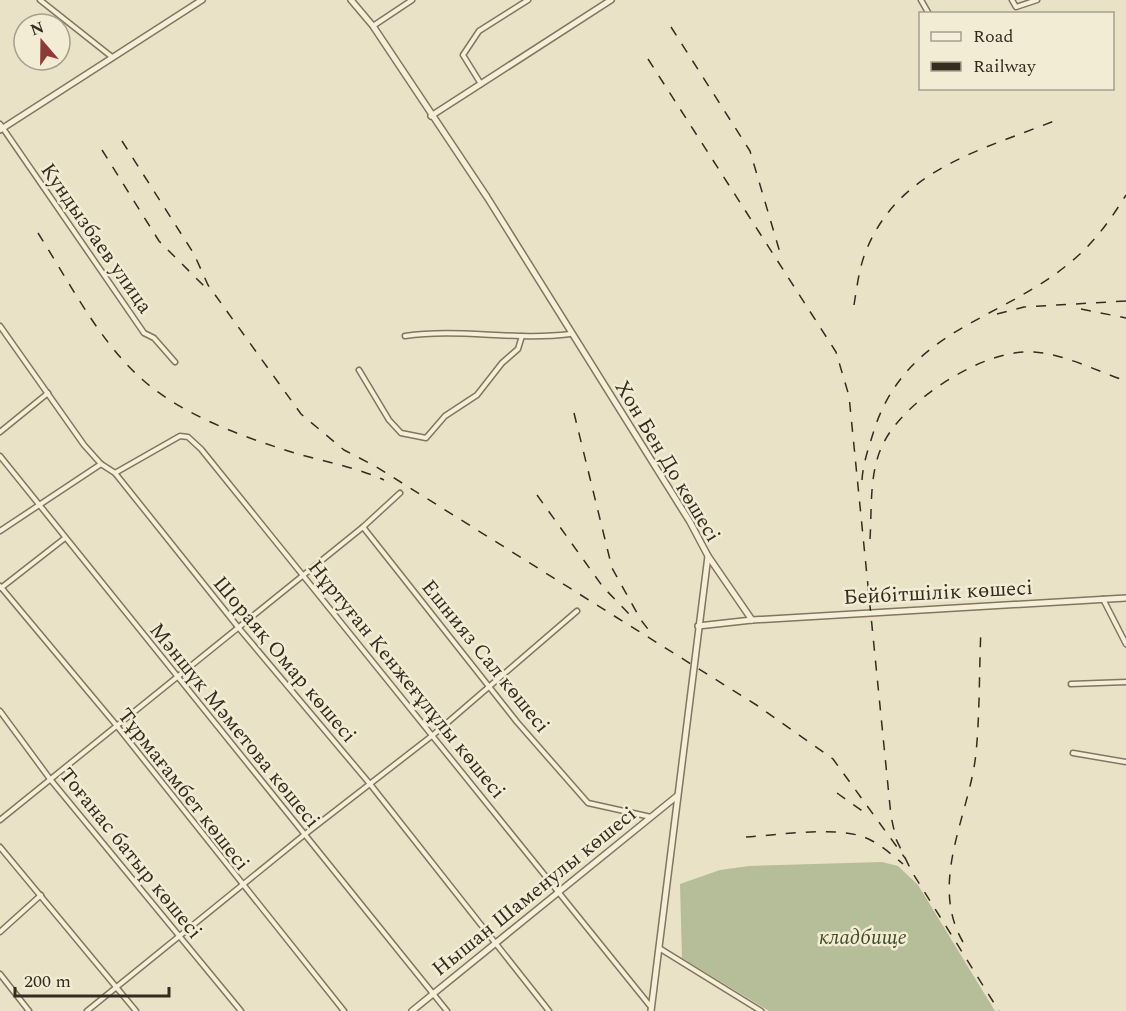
<svg xmlns="http://www.w3.org/2000/svg" width="1126" height="1011" font-family="Spectral,serif">
<style>
.cemetery{fill:#b6bd99}
.lines{fill:none;stroke-linecap:round;stroke-linejoin:round}
.minor-casing{stroke:#83755e;stroke-width:7}
.tertiary-casing{stroke:#83755e;stroke-width:8}
.minor{stroke:#f5efd9;stroke-width:4}
.tertiary{stroke:#f5efd9;stroke-width:5}
.rail{stroke:#352c20;stroke-width:1.5;stroke-dasharray:10 10;stroke-linecap:butt}
.labels{text-anchor:middle;stroke-width:5;stroke-linejoin:round;paint-order:stroke}
.street-label{font-size:21px;fill:#352c20;stroke:#f2ecd5}
.park-label{font-size:21px;font-style:italic;fill:#434f29;stroke:#f2ecd5}
</style>
<rect width="100%" height="100%" fill="#eae2c6"/>
<path class="cemetery" d="M882 862 898 866 918 885 995 1011H769L682 958 680 884 720 870 749 866Z"/>
<g class="lines">
<g class="minor-casing">
<g id="minor">
<path d="M40 0 112 57"/>
<path d="M921 0 929 14"/>
<path d="M1012 0 1016 7 1037 0"/>
<path d="M373 26 412 0"/>
<path d="M481 84 463 55 479 31 528 0"/>
<path d="M0 124 144 333 154 338 175 362"/>
<path d="M0 326 84 445 101 464 115 473 238 627 370 784 549 1011"/>
<path d="M405 336C459 328 515 341 570 334"/>
<path d="M359 370 389 420 401 433 426 438 445 416 477 395 502 363 518 349 522 336"/>
<path d="M0 432 48 393"/>
<path d="M0 456 447 1011"/>
<path d="M115 473 180 436 188 437 201 449 651 1007"/>
<path d="M363 527 517 722 588 803 651 817"/>
<path d="M0 531 101 464"/>
<path d="M0 586 117 726 344 1011"/>
<path d="M1 588 65 538"/>
<path d="M1103 599 1126 644"/>
<path d="M1071 684 1126 682"/>
<path d="M0 711 50 779 241 1011"/>
<path d="M1073 753 1126 762"/>
<path d="M0 820 363 527 400 493"/>
<path d="M0 847 136 1011"/>
<path d="M0 932 41 895"/>
<path d="M659 948 761 1011"/>
<path d="M0 974 29 1011"/>
<path d="M87 1011 304 835 433 735 577 611"/>
</g>
</g>
<g class="tertiary-casing">
<g id="tertiary">
<path d="M351 0 373 26 487 197 690 522 708 556 651 1011"/>
<path d="M431 116 611 0"/>
<path d="M0 130 202 0"/>
<path d="M708 556 752 620"/>
<path d="M698 626 752 620 1126 598"/>
<path d="M412 1011 677 796"/>
</g>
</g>
<use href="#minor" class="minor"/>
<use href="#tertiary" class="tertiary"/>
<g class="rail">
<path d="M671 27 750 151 781 256"/>
<path d="M648 59 836 352 849 396 891 816 896 839 912 872 999 1011"/>
<path d="M122 141 194 254 208 285 301 414 344 450 375 466 758 706 833 759 905 858"/>
<path d="M102 150 159 241 206 288"/>
<path d="M38 233C70 283 99 342 144 381 181 413 233 433 279 448 314 460 351 465 384 480"/>
<path d="M854 305C857 287 859 268 866 251 899 168 983 150 1059 119"/>
<path d="M1081 309 1126 318"/>
<path d="M997 314 1024 307 1126 301"/>
<path d="M574 413 612 568 641 620 651 633"/>
<path d="M862 480C863 462 870 444 875 427 910 327 1000 322 1072 261 1094 243 1111 219 1126 195"/>
<path d="M537 495 603 587 634 619"/>
<path d="M870 539C872 508 869 472 883 444 904 400 985 348 1034 352 1064 354 1097 371 1126 381"/>
<path d="M837 793 868 815"/>
<path d="M746 837C780 835 833 826 864 837 879 843 891 854 903 864"/>
<path d="M963 942C928 882 970 814 976 753 980 712 979 670 981 629"/>
</g>
</g>
<g class="labels">
<g class="street-label">
<text transform="translate(97 238) rotate(55)" y="7">Кундызбаев улица</text>
<text transform="translate(668 461) rotate(59)" y="7">Хон Бен До көшесі</text>
<text transform="translate(938 592) rotate(-3)" y="7">Бейбітшілік көшесі</text>
<text transform="translate(486 656) rotate(51)" y="7">Ешнияз Сал көшесі</text>
<text transform="translate(285 659) rotate(50)" y="7">Шораяқ Омар көшесі</text>
<text transform="translate(407 679) rotate(51)" y="7">Нұртуған Кенжеғұлұлы көшесі</text>
<text transform="translate(235 725) rotate(51)" y="7">Мәншүк Мәметова көшесі</text>
<text transform="translate(184 789) rotate(52)" y="7">Тұрмағамбет көшесі</text>
<text transform="translate(131 853) rotate(51)" y="7">Тоғанас батыр көшесі</text>
<text transform="translate(534 891) rotate(-39)" y="7">Нышан Шаменулы көшесі</text>
</g>
<g class="park-label">
<text x="863" y="944">кладбище</text>
</g>
</g>
<rect x="919" y="12" width="195" height="78" fill="#f2ecd5" stroke="#a69f8d" stroke-width="1.5"/>
<rect x="931" y="32" width="30" height="9" fill="#f5efd9" stroke="#a69f8d" stroke-width="1.5"/>
<text x="973" y="42" font-size="18" fill="#352c20">Road</text>
<rect x="931" y="62" width="30" height="9" fill="#352c20" stroke="#a69f8d" stroke-width="1.5"/>
<text x="973" y="72" font-size="18" fill="#352c20">Railway</text>
<g transform="translate(42 42) rotate(340)"><circle r="28" fill="#f2ecd5" stroke="#a69f8d" stroke-width="1.5"/>
<path d="M0-4.5L10 22L0 15L-10 22Z" fill="#8d3a34"/>
<text y="-9" font-size="16" font-weight="bold" text-anchor="middle" fill="#352c20">N</text>
</g>
<path d="M15 987v9h154v-9" fill="none" stroke="#352c20" stroke-width="3"/>
<text x="24" y="987" font-size="18" fill="#352c20" stroke="#f2ecd5" stroke-width="4.5" paint-order="stroke">200 m</text>
</svg>
